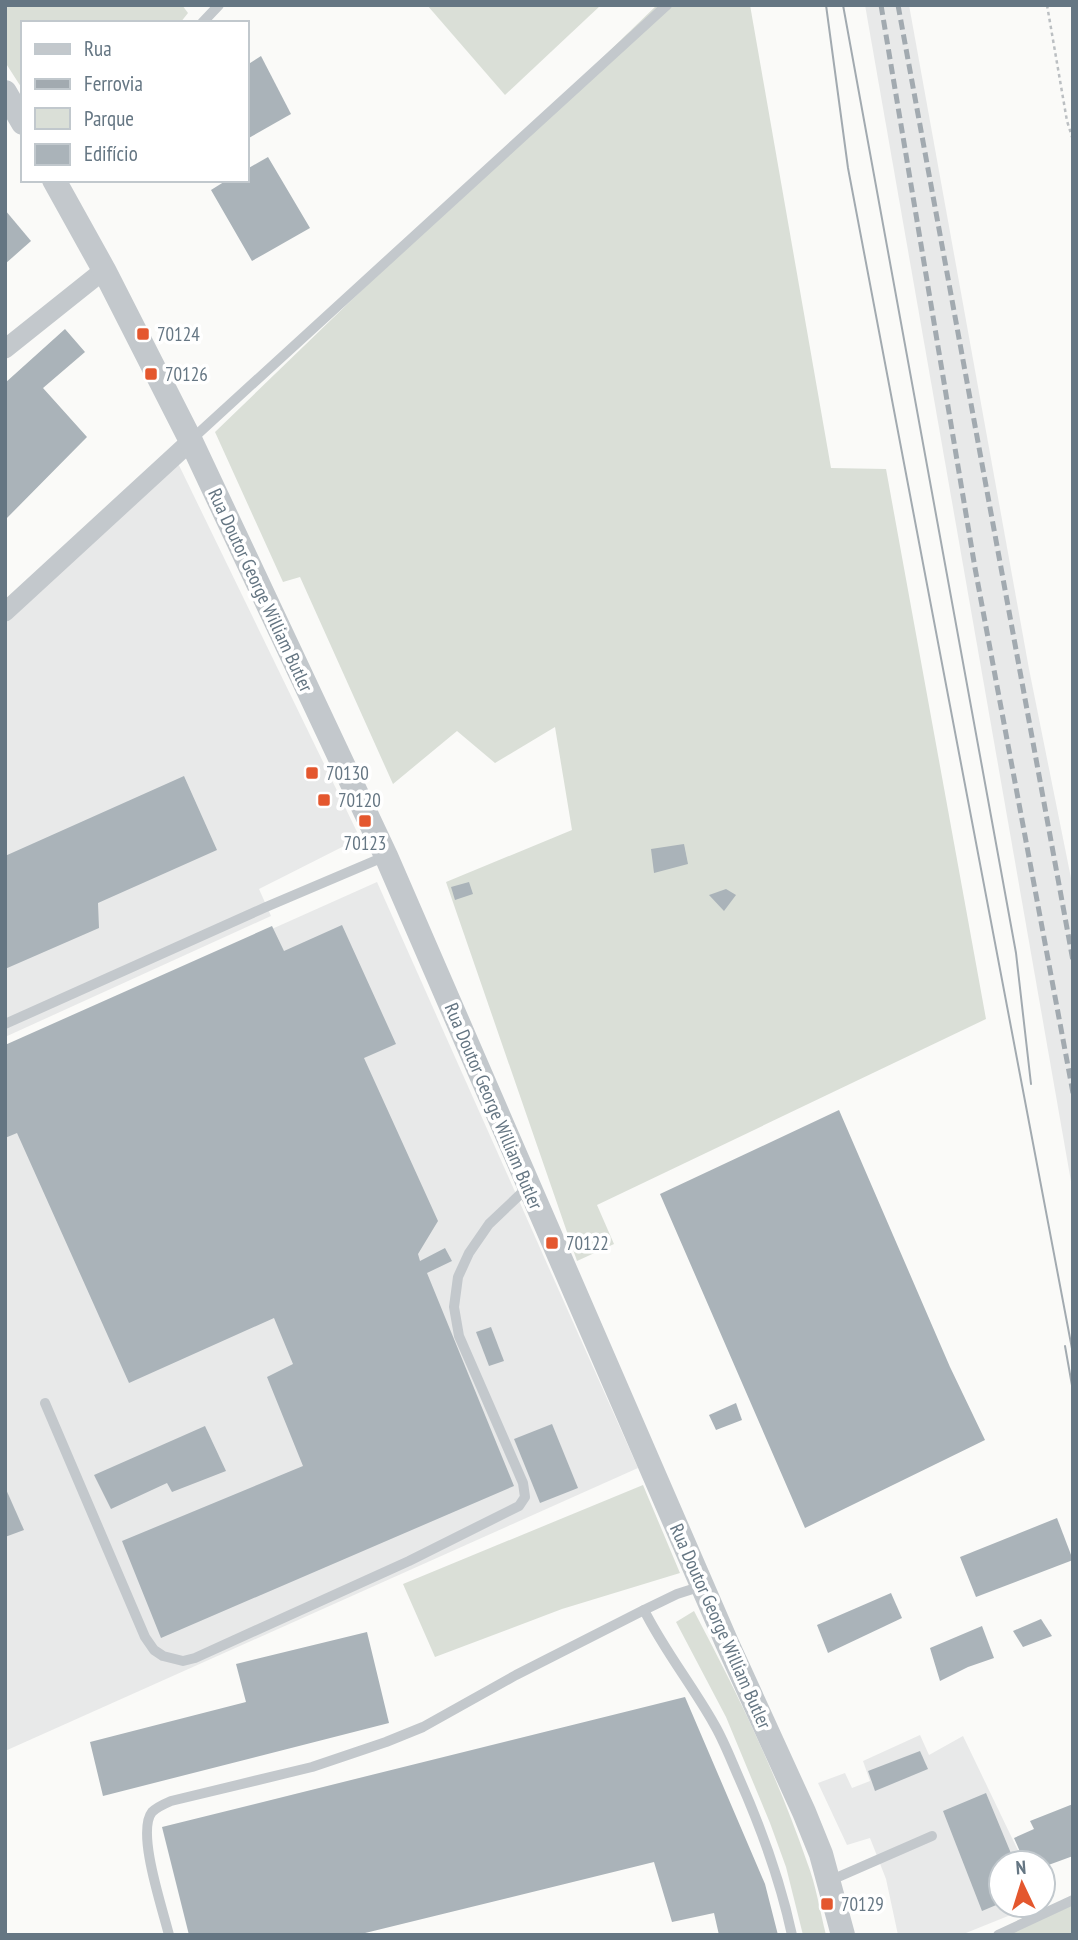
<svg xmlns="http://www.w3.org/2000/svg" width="1078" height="1940" font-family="'PT Sans Narrow',sans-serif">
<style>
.built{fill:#e8e9e9}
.green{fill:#dadfd7}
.building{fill:#aab3b9}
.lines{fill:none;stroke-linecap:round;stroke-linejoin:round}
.path{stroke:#bbbfc2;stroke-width:2.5;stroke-dasharray:3.5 3.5;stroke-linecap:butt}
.service{stroke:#c3c8cc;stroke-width:10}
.minor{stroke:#c3c8cc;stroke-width:19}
.tertiary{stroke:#c3c8cc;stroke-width:24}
.tram{stroke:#a2aab0;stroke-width:2}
.rail{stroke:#a2aab0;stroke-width:5;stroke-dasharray:10 5;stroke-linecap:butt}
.poi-dot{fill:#e4572e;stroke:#fff;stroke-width:2.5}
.labels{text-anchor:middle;stroke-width:7;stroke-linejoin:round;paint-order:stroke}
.poi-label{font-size:19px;fill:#657683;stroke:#fff;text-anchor:start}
.street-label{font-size:19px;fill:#657683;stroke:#fff}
</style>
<rect width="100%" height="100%" fill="#fafaf8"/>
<g class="built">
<path d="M865 5H909L1029 669 1073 888V1193Z"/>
<path d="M174 455 360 838 259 889 271 916 5 1037V614Z"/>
<path d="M377 882 638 1468 5 1751V1048Z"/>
<path d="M920 1735 929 1755 963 1736 1024 1863H1001V1905H1035L961 1935H898L886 1879 870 1838 847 1845 818 1783 845 1773 852 1788 870 1781 863 1761Z"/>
</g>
<g class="green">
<path d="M5 5H182L188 13 180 23H23V90L5 62Z"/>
<path d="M427 5H601L505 95Z"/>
<path d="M657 5H750L831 468 886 469 986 1019 597 1205 614 1244 577 1261 446 882 572 830 555 727 495 763 457 731 393 784 300 577 283 582 215 432Z"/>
<path d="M643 1485 680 1573 562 1609 435 1657 403 1584Z"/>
<path d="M694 1611C737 1692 777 1775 807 1862 816 1885 820 1911 826 1935H803L786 1867 770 1823 726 1717 676 1622Z"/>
<path d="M1073 1905V1935H1005Z"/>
</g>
<g class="building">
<path d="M261 56 291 114 247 139V65Z"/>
<path d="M268 157 310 228 252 261 211 190 227 180H247V169Z"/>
<path d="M5 210 31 241 5 264Z"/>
<path d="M65 329 85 352 43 388 87 437 5 520V383Z"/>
<path d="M184 776 217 850 98 903 99 928 5 969V856Z"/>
<path d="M684 844 688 864 654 873 651 849Z"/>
<path d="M469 882 473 894 455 900 451 887Z"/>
<path d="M726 889 736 895 724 911 709 895Z"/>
<path d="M342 925 396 1044 364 1058 438 1221 418 1254 420 1261 445 1248 452 1261 427 1273 514 1486 161 1638 122 1541 303 1466 267 1377 293 1364 274 1318 129 1383 17 1133 5 1138V1045L272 926 284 951Z"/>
<path d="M839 1110 950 1367 985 1440 805 1528 660 1194Z"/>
<path d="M491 1327 504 1361 489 1366 476 1332Z"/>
<path d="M736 1403 742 1420 716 1430 709 1415Z"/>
<path d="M552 1424 578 1488 540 1503 514 1439Z"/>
<path d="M205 1426 226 1471 172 1492 167 1483 111 1509 94 1475Z"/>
<path d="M5 1487 24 1530 5 1537Z"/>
<path d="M1057 1518 1073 1560 976 1597 960 1557Z"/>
<path d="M891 1593 902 1618 828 1653 817 1625Z"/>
<path d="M1041 1619 1052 1636 1023 1647 1013 1631Z"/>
<path d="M982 1626 994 1658 968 1667 940 1681 930 1648Z"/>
<path d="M367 1632 389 1723 103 1796 90 1742 246 1702 236 1664Z"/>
<path d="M685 1697 765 1884 778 1935H719L714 1913 672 1922 654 1862 357 1935H189L162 1827Z"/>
<path d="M920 1751 928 1769 875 1791 868 1771Z"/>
<path d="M986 1793 1015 1863H1001V1903L982 1911 943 1811Z"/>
<path d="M1073 1804V1856L1043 1867V1863H1025L1014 1838 1034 1829 1030 1821Z"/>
</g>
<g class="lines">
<path class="path" d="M1047 5 1067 121 1073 140"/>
<g class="service">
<path d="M202 23 219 5"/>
<path d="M191 440 667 5"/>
<path d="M5 1024 266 907 386 856"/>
<path d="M45 1403 145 1637 154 1650 163 1656 183 1661 195 1658 409 1561 519 1506 525 1497 523 1483 459 1336 454 1307 458 1277 469 1253 489 1224 528 1187"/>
<path d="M644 1610 677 1594 702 1586"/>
<path d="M829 1881 932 1836"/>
<path d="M169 1935C163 1910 136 1832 152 1812 157 1807 164 1804 171 1801L312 1767 386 1742 423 1727 516 1675 644 1610C664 1650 692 1685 714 1724 724 1741 731 1760 739 1778 762 1830 780 1879 792 1935"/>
<path d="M998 1935 1073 1900"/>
</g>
<g class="minor">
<path d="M5 349 104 270"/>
<path d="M5 612 191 441"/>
</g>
<g class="tertiary">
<path d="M5 92 23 123"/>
<path d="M54 180 104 270 191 441 386 856 727 1643 804 1812 821 1854 843 1935"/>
</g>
<g class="tram">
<path d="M826 5 848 168 1073 1354"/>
<path d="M843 5 1016 953 1031 1084"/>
<path d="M1065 1346 1073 1391"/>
</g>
<g class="rail">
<path d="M881 5 975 568 1073 1093"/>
<path d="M898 5 1073 961"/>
</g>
</g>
<g class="poi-dot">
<rect x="136" y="327" width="14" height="14" rx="3.5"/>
<rect x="144" y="367" width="14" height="14" rx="3.5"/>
<rect x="305" y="766" width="14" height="14" rx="3.5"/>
<rect x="317" y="793" width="14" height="14" rx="3.5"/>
<rect x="358" y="814" width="14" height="14" rx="3.5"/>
<rect x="545" y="1236" width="14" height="14" rx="3.5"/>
<rect x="820" y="1897" width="14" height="14" rx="3.5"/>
</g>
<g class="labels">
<g class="poi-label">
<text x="157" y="341">70124</text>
<text x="165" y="381">70126</text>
<text x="326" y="780">70130</text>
<text x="338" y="807">70120</text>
<text x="365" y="850" text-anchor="middle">70123</text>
<text x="566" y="1250">70122</text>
<text x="841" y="1911">70129</text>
</g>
<g class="street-label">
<text transform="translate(261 590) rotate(65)" y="7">Rua Doutor George William Butler</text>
<text transform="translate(494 1106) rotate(67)" y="7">Rua Doutor George William Butler</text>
<text transform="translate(721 1626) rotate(66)" y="7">Rua Doutor George William Butler</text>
</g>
</g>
<rect width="1078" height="1940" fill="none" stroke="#657683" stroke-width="14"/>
<rect x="21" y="21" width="228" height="161" fill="#ffffff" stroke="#c1c8cd" stroke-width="2"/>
<rect x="35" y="44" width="35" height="10" fill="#c3c8cc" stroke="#c1c8cd" stroke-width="2"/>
<text x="84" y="56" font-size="21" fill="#657683">Rua</text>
<rect x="35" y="79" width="35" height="10" fill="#a2aab0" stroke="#c1c8cd" stroke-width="2"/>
<text x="84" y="91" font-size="21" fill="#657683">Ferrovia</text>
<rect x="35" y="108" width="35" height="21" fill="#dadfd7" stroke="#c1c8cd" stroke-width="2"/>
<text x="84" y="126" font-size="21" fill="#657683">Parque</text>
<rect x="35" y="144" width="35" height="21" fill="#aab3b9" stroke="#c1c8cd" stroke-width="2"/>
<text x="84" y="161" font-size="21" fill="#657683">Edifício</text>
<g transform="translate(1022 1884) rotate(356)"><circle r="33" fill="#ffffff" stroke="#c1c8cd" stroke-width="2"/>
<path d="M0-5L12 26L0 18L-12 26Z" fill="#e4572e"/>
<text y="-10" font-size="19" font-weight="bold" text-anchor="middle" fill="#657683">N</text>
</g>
</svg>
